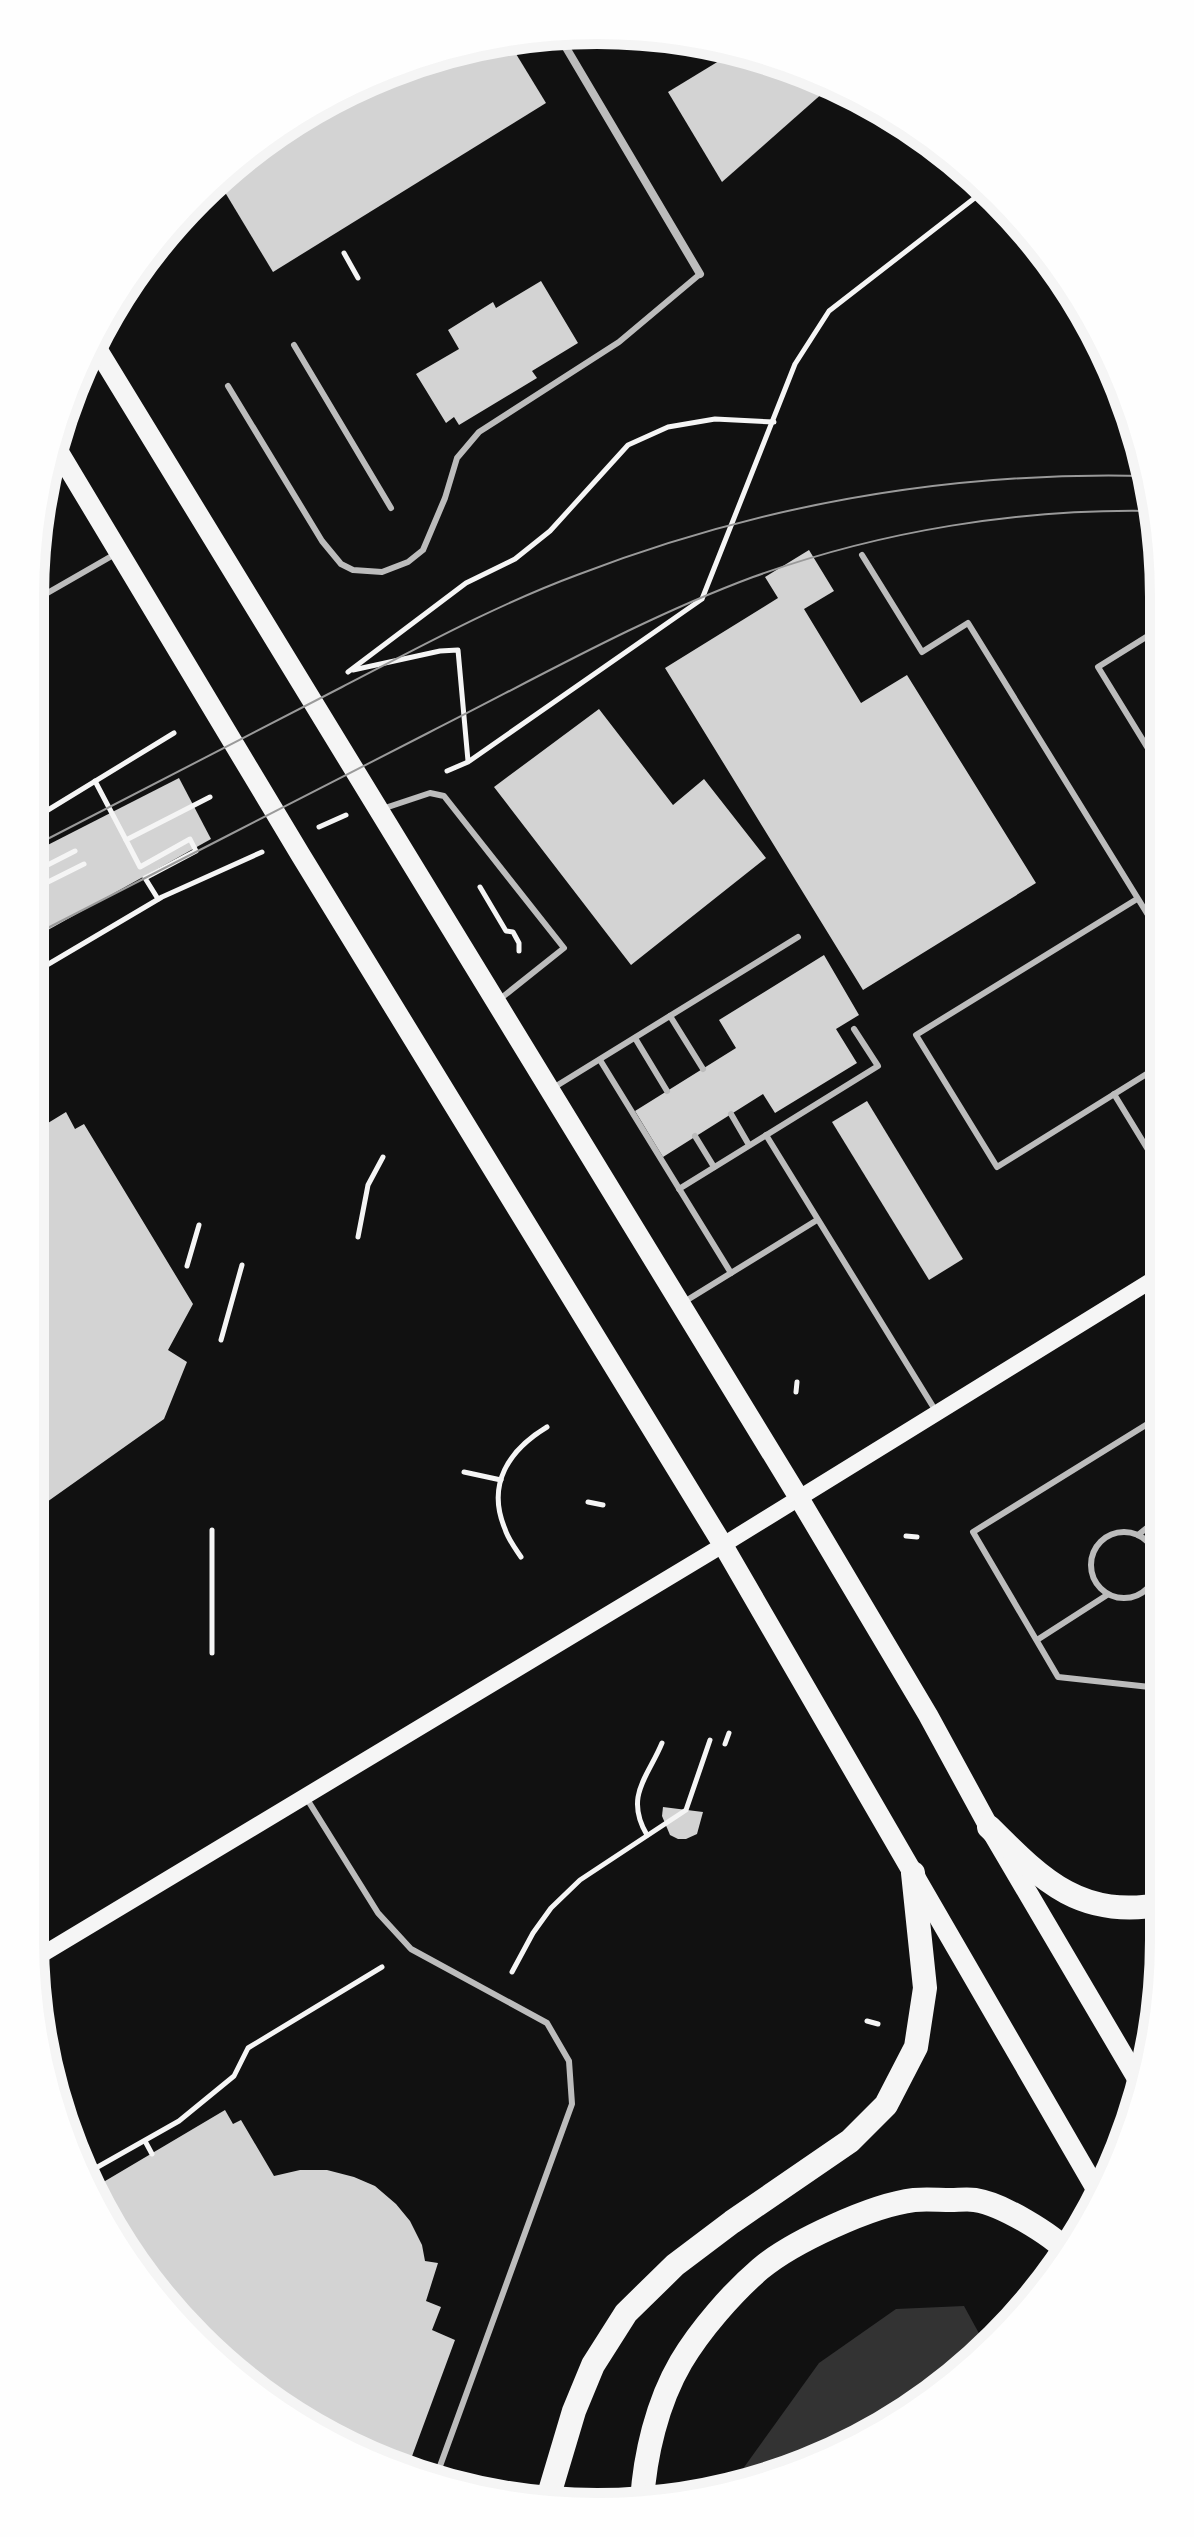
<svg xmlns="http://www.w3.org/2000/svg" width="1194" height="2537" font-family="'Sofia Sans Condensed',sans-serif">
<style>
.water{fill:#333}
.building{fill:#d3d3d3}
.lines{fill:none;stroke-linecap:round;stroke-linejoin:round}
.path{stroke:#f5f5f5;stroke-width:5}
.service{stroke:#bcbcbc;stroke-width:6}
.minor{stroke:#bcbcbc;stroke-width:8}
.secondary{stroke:#f5f5f5;stroke-width:16}
.primary{stroke:#f5f5f5;stroke-width:20}
.motorway{stroke:#f5f5f5;stroke-width:24}
.tram{stroke:#9a9a9a;stroke-width:2}
.rim{fill:none;stroke:#f5f5f5;stroke-width:10}
</style>
<rect width="100%" height="100%" fill="#111"/>
<path class="water" d="M964 2306 987 2348 848 2448 732 2484 819 2363 896 2309Z"/>
<g class="building">
<path d="M507 39 546 103 273 272 217 179 282 125 380 73 487 41Z"/>
<path d="M737 50 814 73 833 84 722 182 668 92Z"/>
<path d="M541 281 578 343 532 371 537 378 459 425 454 417 446 423 416 374 459 349 448 330 493 302 496 308Z"/>
<path d="M809 550 834 591 804 609 861 703 907 675 1036 883 863 990 665 668 778 598 765 577Z"/>
<path d="M599 709 673 805 704 779 766 858 631 965 494 787Z"/>
<path d="M179 778 211 839 30 940V854Z"/>
<path d="M824 955 859 1015 836 1029 857 1063 775 1113 763 1094 663 1157 635 1111 736 1048 719 1020Z"/>
<path d="M867 1101 963 1259 929 1280 832 1122Z"/>
<path d="M66 1112 75 1129 84 1124 193 1304 168 1350 187 1362 164 1419 30 1514V1134Z"/>
<path d="M663 1807 703 1812 697 1834 686 1839H678L670 1835 662 1816Z"/>
<path d="M225 2110 233 2124 241 2120 274 2176 300 2170H327L354 2177 375 2186 396 2204 410 2221 422 2245 425 2261 438 2263 426 2301 441 2307 432 2330 455 2340 408 2467 313 2431 223 2366 147 2286 95 2187Z"/>
</g>
<g class="lines">
<g class="path">
<path d="M344 253 358 278"/>
<path d="M353 670 440 651 458 650 468 761"/>
<path d="M348 672 466 583 515 559 550 531 628 445 668 427 715 419 774 422"/>
<path d="M447 771 468 762 702 599 795 364 829 311 985 190"/>
<path d="M95 781 126 840"/>
<path d="M30 821 174 733"/>
<path d="M319 827 346 815"/>
<path d="M30 874 75 851"/>
<path d="M480 887 506 931 513 932 519 943V951"/>
<path d="M30 891 84 864"/>
<path d="M158 899 145 878 196 851 190 839 140 867 126 840 210 797"/>
<path d="M30 975 162 897 262 852"/>
<path d="M358 1237 368 1185 383 1157"/>
<path d="M187 1266 199 1225"/>
<path d="M221 1340 242 1265"/>
<path d="M796 1392 797 1382"/>
<path d="M464 1472 501 1480"/>
<path d="M588 1502 603 1505"/>
<path d="M212 1530V1653"/>
<path d="M906 1536 917 1537"/>
<path d="M521 1557C515 1548 508 1539 505 1529 486 1484 509 1450 547 1427"/>
<path d="M725 1744 729 1733"/>
<path d="M647 1835C624 1796 648 1777 662 1743"/>
<path d="M512 1972 533 1933 551 1908 580 1880 686 1810 710 1740"/>
<path d="M867 2021 878 2024"/>
<path d="M145 2141 152 2154"/>
<path d="M87 2173 179 2121 234 2076 248 2048 382 1967"/>
</g>
<g class="service">
<path d="M294 345 391 508"/>
<path d="M228 386 322 541 341 564 353 570 382 572 408 562 423 550 445 498 457 458 479 432 619 342 700 274"/>
<path d="M862 555 922 652 968 623 1161 936"/>
<path d="M30 603 117 553"/>
<path d="M1159 629 1098 667 1160 768"/>
<path d="M382 809 430 793 444 796 564 948 500 999"/>
<path d="M1137 899 916 1035 997 1167 1161 1065"/>
<path d="M670 1016 703 1069"/>
<path d="M635 1038 667 1091"/>
<path d="M600 1060 731 1273"/>
<path d="M553 1088 798 937"/>
<path d="M1114 1094 1161 1171"/>
<path d="M731 1114 749 1145"/>
<path d="M766 1135 937 1413"/>
<path d="M695 1136 714 1167"/>
<path d="M679 1189 878 1066 854 1029"/>
<path d="M684 1302 817 1220"/>
<circle cx="1124" cy="1565" r="33"/>
<path d="M1138 1535 1163 1515"/>
<path d="M1037 1640 1107 1595"/>
<path d="M1159 1688 1058 1677 973 1532 1162 1415"/>
<path d="M307 1799 378 1913 411 1949 547 2023 569 2061 572 2104 436 2477"/>
</g>
<path class="minor" d="M558 34 700 274"/>
<path class="secondary" d="M33 1960 723 1545 1162 1274"/>
<g class="primary">
<path d="M93 342 799 1498 928 1715 989 1827 1142 2087"/>
<path d="M54 444 300 854 723 1545 1100 2196"/>
</g>
<g class="motorway">
<path d="M989 1827C1043 1881 1081 1920 1164 1904"/>
<path d="M548 2498 574 2411 593 2365 626 2313 675 2265 732 2222 850 2141 886 2105 916 2047 925 1988 913 1873"/>
<path d="M642 2501C645 2455 657 2403 681 2362 700 2330 732 2293 760 2269 792 2242 872 2205 914 2200 926 2199 939 2200 951 2200 958 2200 968 2199 975 2200 1002 2204 1051 2234 1069 2253"/>
</g>
<g class="tram">
<path d="M30 848C134 794 238 740 342 687 420 647 496 605 577 575 759 505 952 471 1147 476"/>
<path d="M30 937C163 869 295 801 428 733 535 679 640 619 753 577 880 531 1021 508 1156 511"/>
</g>
</g>
<path d="M0 0H1194V2537H0ZM597 44H597A553 553 0 0 1 1150 597V1940A553 553 0 0 1 597 2493H597A553 553 0 0 1 44 1940V597A553 553 0 0 1 597 44Z" fill="#fefefe" fill-rule="evenodd"/>
<path class="rim" d="M597 44H597A553 553 0 0 1 1150 597V1940A553 553 0 0 1 597 2493H597A553 553 0 0 1 44 1940V597A553 553 0 0 1 597 44Z"/>
</svg>
